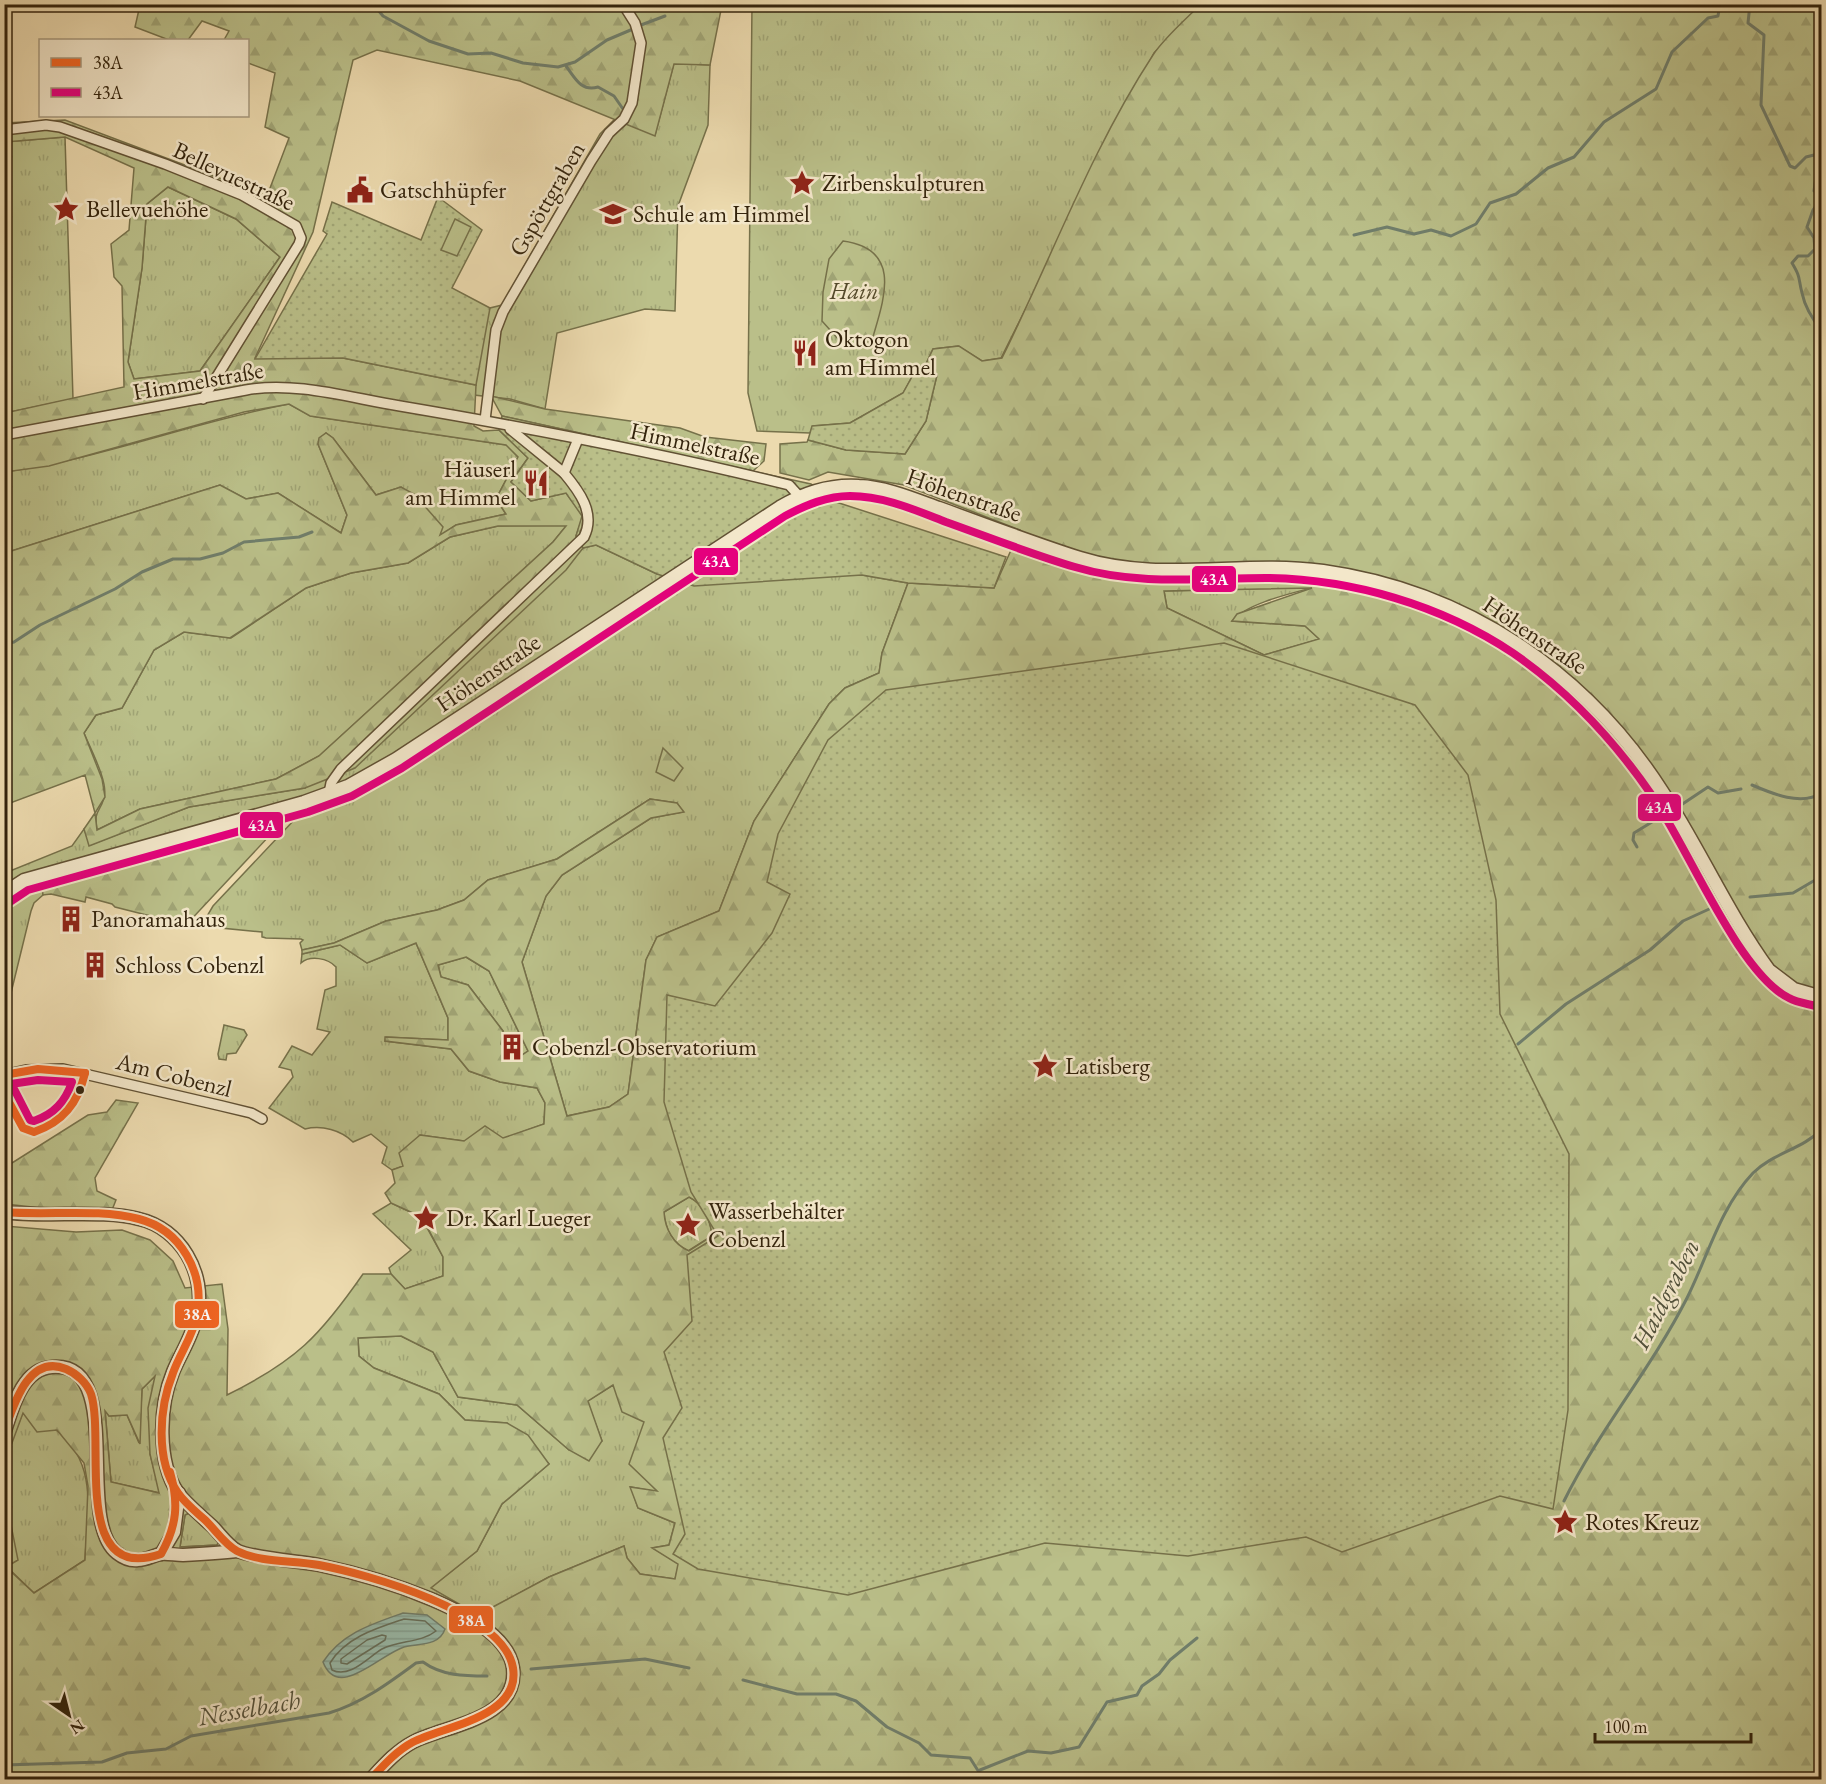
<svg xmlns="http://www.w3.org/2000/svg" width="1826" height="1784" font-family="'EB Garamond',serif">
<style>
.grass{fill:url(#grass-tufts);stroke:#76714a;stroke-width:1.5}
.forest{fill:url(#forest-firs);stroke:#76714a;stroke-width:1.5;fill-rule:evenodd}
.park{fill:url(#park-dots);stroke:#76714a;stroke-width:1.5}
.pitch{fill:#babf89;stroke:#76714a;stroke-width:1.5}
.water{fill:url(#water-rules);stroke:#707e6b;stroke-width:1.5}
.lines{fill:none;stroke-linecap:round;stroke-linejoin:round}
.shore{stroke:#666f5b;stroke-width:1.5}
.stream{stroke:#707e6b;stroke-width:3}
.minor-casing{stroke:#615134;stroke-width:12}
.tertiary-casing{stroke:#615134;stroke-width:15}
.minor{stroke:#f3e7ca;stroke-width:9}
.tertiary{stroke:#f3e7ca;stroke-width:12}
.bus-1-casing{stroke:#f3e7ca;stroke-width:12}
.bus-2-casing{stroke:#f3e7ca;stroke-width:12}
.bus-1{stroke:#f26522;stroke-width:8}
.bus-2{stroke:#e5007d;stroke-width:8}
.bus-dot{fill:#33230c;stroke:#f3e7ca;stroke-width:2}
.labels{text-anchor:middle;stroke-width:5;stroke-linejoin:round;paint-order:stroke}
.street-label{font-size:24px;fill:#33230c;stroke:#f3e7ca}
.poi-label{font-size:24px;fill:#33230c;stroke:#f3e7ca;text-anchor:start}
.park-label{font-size:24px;font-style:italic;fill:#554a2b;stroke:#f3e7ca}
.water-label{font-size:26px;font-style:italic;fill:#52513b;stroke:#f3e7ca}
.line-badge{stroke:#f3e7ca;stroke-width:2}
.badge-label{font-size:16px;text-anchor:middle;font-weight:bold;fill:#fff}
</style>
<defs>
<pattern id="grass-tufts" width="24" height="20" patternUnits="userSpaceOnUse" patternTransform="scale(1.5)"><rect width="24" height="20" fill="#babf89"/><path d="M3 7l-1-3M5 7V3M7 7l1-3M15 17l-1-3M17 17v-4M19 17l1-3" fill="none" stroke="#a0a475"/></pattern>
<pattern id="forest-firs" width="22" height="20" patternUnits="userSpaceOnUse" patternTransform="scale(1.5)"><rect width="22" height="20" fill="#babf89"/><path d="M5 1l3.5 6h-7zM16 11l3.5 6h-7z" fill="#a0a475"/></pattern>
<pattern id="park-dots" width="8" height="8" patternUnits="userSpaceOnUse" patternTransform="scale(1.5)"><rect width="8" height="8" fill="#babf89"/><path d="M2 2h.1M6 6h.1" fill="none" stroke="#a0a475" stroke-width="1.8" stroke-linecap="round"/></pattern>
<pattern id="water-rules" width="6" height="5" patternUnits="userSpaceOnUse" patternTransform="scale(1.5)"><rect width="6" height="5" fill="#9ba"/><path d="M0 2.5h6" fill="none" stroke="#84a091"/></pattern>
</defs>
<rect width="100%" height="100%" fill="#ecdaae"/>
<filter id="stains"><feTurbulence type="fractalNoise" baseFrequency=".00333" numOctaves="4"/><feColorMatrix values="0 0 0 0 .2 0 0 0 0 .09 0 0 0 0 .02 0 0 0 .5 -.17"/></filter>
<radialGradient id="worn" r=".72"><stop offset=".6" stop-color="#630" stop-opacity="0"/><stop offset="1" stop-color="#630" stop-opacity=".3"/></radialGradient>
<g class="grass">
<path d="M752 5H1200L1154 53 1001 358 982 361 958 346 933 349 925 366H918L903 393 850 423 813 426 810 433 757 431 748 393Z"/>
<path d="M674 63 710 65 708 125 678 206 675 311 645 309 557 333 545 409 510 399 474 395 487 312 490 308 502 305 600 134 615 119 655 135Z"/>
<path d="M65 137 73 399 5 413V142Z"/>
<path d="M168 187 236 219 280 257 200 371 134 379 128 362 142 268 147 204Z"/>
<path d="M289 404 311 416 507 445 518 457 496 499 506 514 456 525 440 536 401 487 376 495 333 438 326 433 318 444 347 515 341 533 278 493 246 499 220 485 5 553 4 472C101 459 193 422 289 404Z"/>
<path d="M567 525 553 542 319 756 276 779 140 809 97 830C94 808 99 815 104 798 109 783 90 748 84 733L96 715 122 708 154 650 184 632 231 638 306 588 351 573 408 563 450 537 498 526Z"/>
<path d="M596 545 657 574 862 575 908 583 882 653 879 673 845 688 829 704 754 821 719 911 657 937 646 960 628 1094 609 1107 567 1116 522 962 546 896 562 875 651 818 683 812 677 803 650 799 557 859 488 880 464 900 437 910 386 921 334 943 302 950 300 943 303 940 301 939 266 938 262 937V932L221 928 224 923 221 919 216 922V927L203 923 213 906 295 819 286 818 42 886 43 895 34 903 31 911 11 993 5 1009V873L72 846 84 829 90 845 189 807 305 788 565 569 583 548Z"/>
<path d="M1315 587C1293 593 1247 603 1232 621L1305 626 1320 639 1264 655 1167 608 1164 591Z"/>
<path d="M416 943 448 1018V1040L386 1037 385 1041 451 1049 469 1071 500 1082 537 1088 545 1103 544 1124 503 1139 464 1141 420 1135 404 1166 392 1170 382 1163 387 1147 371 1134 353 1142C341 1130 322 1125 305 1129L269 1108 293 1077 291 1070 279 1067 292 1046 312 1055 330 1032 317 1029 325 990 336 986V967C328 958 310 955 301 963L302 954 340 945 367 963Z"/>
<path d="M466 957 489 971 528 1051 522 1055H510L501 1044 503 1031 468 985 441 977 438 965Z"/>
<path d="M224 1025 244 1030 247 1035 236 1053 227 1054 226 1060 219 1059 218 1054Z"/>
<path d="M689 1197C703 1203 711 1221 712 1236L688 1251C673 1244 665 1229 664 1212Z"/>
<path d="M391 1203 421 1217 443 1257V1276L405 1289 391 1274 389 1268 411 1250 373 1214Z"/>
<path d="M401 1336 433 1352 458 1397 517 1405 569 1450 602 1441 587 1401 613 1385 644 1422 658 1492 631 1487 638 1508 675 1523 669 1545 653 1548 679 1564 675 1579 640 1574 627 1558 624 1546 549 1577 492 1608 494 1625 430 1588 477 1551 502 1504 549 1464 507 1423 465 1420 439 1394 374 1368 359 1356 358 1338Z"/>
<path d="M156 1375 150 1454 160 1493 111 1482 105 1409 109 1416 127 1415 139 1443 142 1389Z"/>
<path d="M23 1412C33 1418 47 1422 56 1430 99 1463 87 1513 85 1560L34 1593 6 1566 10 1521 5 1517 4 1462Z"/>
<path d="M189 1513 219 1542 217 1545 180 1547 185 1515Z"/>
</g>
<g class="forest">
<path d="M140 5H722L710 65 674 64 655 136 520 81 377 50 353 60 313 232 255 358H343L476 385 474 426 483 431 499 430 528 458 511 482 531 501 566 493 583 516 576 536 583 548 566 570 355 768 305 788 189 807 89 846 84 829 95 813 85 775 5 805V553L220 485 246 499 278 493 341 533 347 515 318 444 319 438 326 433 333 438 376 495 401 487 414 494 443 527 440 535 456 525 506 514 496 499 518 457 506 445 310 416 289 404 244 412 49 466 5 472V413L124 387 122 286 114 277 111 244 129 230 134 168 65 137 5 142V123L65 120 267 196 289 138 265 127 275 73 248 63V40H224L229 31 202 21 188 40H169L135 27ZM168 187 236 219 280 257 200 371 134 379 128 362 142 268 147 204ZM498 526H566L553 542 319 756 276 779 140 809 97 830 95 813 105 797 102 779 84 733 96 715 122 708 154 650 184 632 230 638 306 588 351 573 408 563 450 537Z"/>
<path d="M1200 5H1821V1779H14L4 1773 5 1756 9 1746 4 1743 5 1517 10 1520 18 1560 6 1567 34 1593 85 1560 88 1486 84 1463 57 1430 37 1432 23 1413 5 1462V1226L76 1232 122 1230 150 1240 173 1261 185 1288 222 1284 228 1329 227 1395C296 1361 320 1336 363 1274H391L405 1289 443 1276V1257L422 1217 391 1203 385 1193 395 1183 392 1170 403 1166 399 1153 420 1135 464 1141 485 1126 503 1138 544 1124 545 1103 537 1088 500 1082 469 1071 451 1049 385 1041V1037L448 1040V1018L416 943 367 963 340 945 302 954V950L334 943 386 921 437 910 464 900 488 880 557 859 650 799 677 803 684 812 651 818 562 875 546 896 522 962 567 1116 609 1107 628 1094 646 960 657 937 719 911 754 821 829 704 845 688 879 673 882 653 908 583 994 588 1020 530 904 485 828 472 809 480 780 473V444L807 442 808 440 846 450 905 454 926 421 937 375 925 366 933 349 959 346 982 361 1002 358C1052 257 1091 150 1153 55 1165 37 1185 20 1200 5ZM1312 588 1237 614 1232 621 1305 626 1319 639 1264 655 1167 608 1164 591ZM466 957 489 971 528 1051 522 1055H510L501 1044 503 1031 468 985 441 977 438 965ZM689 1197C703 1204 711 1221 712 1236L689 1251C673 1244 665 1229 664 1212ZM401 1336 433 1352 458 1397 517 1405 569 1450 589 1461 602 1441 588 1401 613 1385 622 1412 644 1422 629 1464 657 1491 630 1487 638 1508 675 1523 669 1545 652 1548 678 1564 675 1579 640 1574 627 1558 624 1546 549 1577 491 1608 494 1624 431 1588 477 1551 502 1504 549 1464 528 1435 507 1423 465 1420 439 1394 374 1368 359 1356 358 1338ZM155 1376 148 1408 150 1454 159 1493 111 1482 105 1411 109 1416 127 1415 140 1444 142 1389ZM189 1513 219 1542 217 1545 180 1547 185 1515Z"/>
<path d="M843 241C903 249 884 299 872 340L857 347 840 341 822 321 823 292 829 259Z"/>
<path d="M491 396 545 409 680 428 705 437 766 444 764 461 753 471 502 416Z"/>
<path d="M663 748 683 768 674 781 656 772Z"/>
<path d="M286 818 186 925 115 907 112 904 86 897 85 902 51 894 43 895 42 887Z"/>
<path d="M116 1100 138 1103 95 1178 97 1191 116 1200 112 1210H60L5 1204 4 1168 88 1115 107 1112Z"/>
</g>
<g class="park">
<path d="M438 197 482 230 452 288 490 308 476 385 343 358 255 359 327 234 323 231 332 202 421 240Z"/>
<path d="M918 366H925L937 375 926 421 905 454 846 450 808 440 812 426 850 423 903 393Z"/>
<path d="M502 416 811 484 836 502 1006 557 994 588 908 583 862 575 694 586 657 574 596 545 583 548 576 536 582 516 566 493 531 501 511 482 528 458 499 430Z"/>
<path d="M1224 643 1415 705 1468 775 1496 900 1500 1014 1569 1154 1568 1410 1553 1509 1500 1496 1342 1552 1306 1537 1188 1556 1045 1543 848 1595 698 1569 673 1554 685 1534 663 1438 682 1408 664 1352 692 1321 687 1255 718 1236 691 1192 664 1102 667 995 715 1006 772 933 790 894 767 882 778 834 828 740 886 690Z"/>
</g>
<path class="pitch" d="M455 219 471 227 457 256 441 250Z"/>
<path class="water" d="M403 1613 427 1615 445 1629C439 1647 417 1643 404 1647 379 1655 338 1701 323 1662 342 1633 372 1624 403 1613Z"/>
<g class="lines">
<g class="shore">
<path d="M404 1619 425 1621 436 1631C421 1643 399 1640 382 1649 368 1657 350 1679 332 1670L330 1663C346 1637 377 1628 404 1619Z"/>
<path d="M382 1635 386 1636 385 1640 347 1664 341 1663V1659L367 1640Z"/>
</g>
<g class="stream">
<path d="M373 4 383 16 429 41 468 54 491 53 523 63 558 67 575 62 607 40 633 29"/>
<path d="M1750 4 1748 23 1764 35 1761 105 1790 166 1795 168 1806 157 1814 155 1818 161 1814 191 1822 194"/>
<path d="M641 25 665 16"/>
<path d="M566 66C575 78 581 92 598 87L614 96 623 109"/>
<path d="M1822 197 1813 210 1807 227 1814 238 1815 249 1808 256H1798L1792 263C1801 278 1798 277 1802 293 1805 308 1813 320 1822 331"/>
<path d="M1817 207 1822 218"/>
<path d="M1354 235 1387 227 1414 234 1431 230 1451 236 1476 224 1490 203 1516 194 1548 168 1574 157 1604 122 1656 89 1672 52 1708 18 1718 16 1720 4"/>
<path d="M4 644 14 642 40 625 115 589 142 572 173 559H200L223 553 244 542 299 537 312 532"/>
<path d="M1752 785C1773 794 1801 806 1822 793"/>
<path d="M1681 805 1708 787 1718 793 1741 789"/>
<path d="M1637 847 1633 840 1634 833 1665 814"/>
<path d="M1750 897 1793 893 1822 876"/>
<path d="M1518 1044 1566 1004 1650 950 1683 921 1718 905"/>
<path d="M1564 1501C1599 1430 1651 1369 1687 1298 1708 1256 1720 1208 1753 1173 1773 1153 1803 1149 1822 1129"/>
<path d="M531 1669 645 1659 689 1668"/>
<path d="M743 1680 797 1694H836L856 1701 887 1727 919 1743 931 1755 970 1758 984 1780"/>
<path d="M4 1765 102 1762 127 1753 166 1749 191 1736 329 1713C362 1703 389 1683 416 1663L423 1662C442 1676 465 1676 487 1676"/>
<path d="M980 1770 1028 1751 1051 1753 1079 1747 1107 1702 1137 1695 1142 1686 1159 1674 1170 1660 1197 1638"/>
</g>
<g class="minor-casing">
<g id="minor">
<path d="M4 130 46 125 60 127 165 164 242 195 296 226 301 238 299 244 203 399"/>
<path d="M485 420 496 330 503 312 591 161 609 133 624 119 632 103 641 43 635 23 623 4"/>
<path d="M510 429 564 473"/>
<path d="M4 435 246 390C296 381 350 398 400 406 530 428 661 453 789 485L799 496"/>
<path d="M329 793 331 783 341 769 584 537C596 513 579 491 564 473L578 439"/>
<path d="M4 1075 26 1070 63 1069 222 1106 251 1113 262 1119"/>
</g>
</g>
<g class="tertiary-casing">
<g id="tertiary">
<path d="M4 893 24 880 304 802 348 786 396 759 780 507C805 492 830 484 859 486 886 487 914 499 939 508 986 525 1033 543 1080 558 1160 583 1242 560 1323 571 1465 591 1585 671 1662 791 1700 849 1728 914 1769 970L1794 989 1822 997"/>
<path d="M4 1212C46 1218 101 1209 139 1219 180 1228 207 1274 197 1315 193 1335 181 1353 173 1372 159 1406 157 1462 178 1493 185 1502 203 1518 212 1526 219 1533 229 1547 238 1551 249 1557 303 1562 319 1565 367 1575 506 1612 513 1668 519 1720 445 1725 413 1742 396 1751 383 1766 370 1780"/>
<path d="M4 1434C12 1410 21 1369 52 1367 127 1361 74 1520 117 1553 122 1557 130 1561 138 1560 146 1560 152 1556 160 1554 167 1553 175 1555 183 1555 201 1554 219 1553 237 1551"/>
<path d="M161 1554 174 1532 179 1493"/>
</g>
</g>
<use href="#minor" class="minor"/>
<use href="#tertiary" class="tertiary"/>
<g class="bus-1-casing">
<g id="bus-1">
<path d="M4 1075 38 1069 85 1073"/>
<path d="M4 1093 23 1128 34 1132C63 1122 78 1103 85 1073"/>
<path d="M4 1212C49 1216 96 1208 139 1219 181 1230 205 1273 197 1315 193 1336 180 1353 173 1373 159 1408 155 1460 178 1493 185 1503 195 1511 204 1519 215 1529 224 1544 237 1551 261 1563 293 1560 319 1565 367 1574 504 1612 513 1668 521 1717 444 1726 413 1742 396 1751 383 1766 370 1780"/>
<path d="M4 1432C13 1407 28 1353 66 1369 76 1373 87 1383 91 1394 106 1440 70 1585 161 1554 177 1526 179 1503 170 1472"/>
</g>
</g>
<g class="bus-2-casing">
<g id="bus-2">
<path d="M10 902 28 890 308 812 352 796 402 768 785 516C806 505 827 496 850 496 884 496 915 510 946 522 988 537 1031 554 1075 567 1138 586 1202 578 1266 578 1352 579 1441 605 1513 653 1568 691 1613 739 1651 794 1687 845 1738 973 1789 998 1798 1003 1810 1004 1819 1007"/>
<path d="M11 1084 38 1080 72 1082C65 1102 54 1114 34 1121L30 1120 13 1087"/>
</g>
</g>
<use href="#bus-1" class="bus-1"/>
<use href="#bus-2" class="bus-2"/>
</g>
<defs>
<g id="sight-bare" transform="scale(2.07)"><path d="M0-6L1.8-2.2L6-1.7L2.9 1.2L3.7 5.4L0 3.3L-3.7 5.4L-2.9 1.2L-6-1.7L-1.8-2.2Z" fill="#8f2418" stroke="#f3e7ca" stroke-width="2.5" paint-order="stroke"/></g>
<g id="civic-bare" transform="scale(2.07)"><path d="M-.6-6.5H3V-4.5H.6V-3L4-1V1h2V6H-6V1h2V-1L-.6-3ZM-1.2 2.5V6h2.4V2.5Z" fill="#8f2418" stroke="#f3e7ca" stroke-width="2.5" paint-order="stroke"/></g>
<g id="school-bare" transform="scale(2.07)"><path d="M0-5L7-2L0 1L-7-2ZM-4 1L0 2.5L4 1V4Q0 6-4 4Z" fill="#8f2418" stroke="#f3e7ca" stroke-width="2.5" paint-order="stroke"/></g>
<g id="restaurant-bare" transform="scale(2.07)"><path d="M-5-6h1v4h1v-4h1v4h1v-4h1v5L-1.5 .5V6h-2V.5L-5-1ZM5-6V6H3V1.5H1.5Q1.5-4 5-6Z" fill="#8f2418" stroke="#f3e7ca" stroke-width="2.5" paint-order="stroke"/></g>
<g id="building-bare" transform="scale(2.07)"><path d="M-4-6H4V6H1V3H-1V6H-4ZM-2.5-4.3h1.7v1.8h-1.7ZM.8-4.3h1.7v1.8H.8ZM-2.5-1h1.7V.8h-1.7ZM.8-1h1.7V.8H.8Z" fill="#8f2418" stroke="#f3e7ca" stroke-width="2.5" paint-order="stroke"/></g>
</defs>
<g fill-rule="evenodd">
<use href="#sight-bare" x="802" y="183"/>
<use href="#civic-bare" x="360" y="190"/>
<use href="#sight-bare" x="66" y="209"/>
<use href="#school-bare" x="613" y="214"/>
<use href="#restaurant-bare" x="805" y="353"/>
<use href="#restaurant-bare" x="536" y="483"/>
<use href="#building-bare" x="71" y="919"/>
<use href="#building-bare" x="95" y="965"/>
<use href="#building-bare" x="512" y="1047"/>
<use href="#sight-bare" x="1045" y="1066"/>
<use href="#sight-bare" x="426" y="1218"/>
<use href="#sight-bare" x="688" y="1225"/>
<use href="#sight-bare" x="1565" y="1522"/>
</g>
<circle class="bus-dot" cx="80" cy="1090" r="5"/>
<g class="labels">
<g class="street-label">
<text transform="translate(234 176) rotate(25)" y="8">Bellevuestraße</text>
<text transform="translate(547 199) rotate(-60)" y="8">Gspöttgraben</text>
<text transform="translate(198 381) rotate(-10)" y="8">Himmelstraße</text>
<text transform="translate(695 444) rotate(12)" y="8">Himmelstraße</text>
<text transform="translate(964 495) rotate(19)" y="8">Höhenstraße</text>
<text transform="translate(1535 635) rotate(34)" y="8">Höhenstraße</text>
<text transform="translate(488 673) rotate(-34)" y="8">Höhenstraße</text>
<text transform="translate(174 1075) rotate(14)" y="8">Am Cobenzl</text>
</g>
<g class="poi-label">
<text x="822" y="191">Zirbenskulpturen</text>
<text x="380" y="198">Gatschhüpfer</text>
<text x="86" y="217">Bellevuehöhe</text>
<text x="633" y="222">Schule am Himmel</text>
<text x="825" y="347">Oktogon<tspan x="825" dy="28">am Himmel</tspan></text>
<text x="516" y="477" text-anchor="end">Häuserl<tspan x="516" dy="28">am Himmel</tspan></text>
<text x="91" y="927">Panoramahaus</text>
<text x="115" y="973">Schloss Cobenzl</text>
<text x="532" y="1055">Cobenzl-Observatorium</text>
<text x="1065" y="1074">Latisberg</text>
<text x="708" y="1219">Wasserbehälter<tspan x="708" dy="28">Cobenzl</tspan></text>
<text x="446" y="1226">Dr. Karl Lueger</text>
<text x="1585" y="1530">Rotes Kreuz</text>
</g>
<g class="park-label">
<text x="854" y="299">Hain</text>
</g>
<g class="water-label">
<text transform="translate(1665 1294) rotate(-63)" y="9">Haidgraben</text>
<text transform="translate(249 1708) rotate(-10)" y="9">Nesselbach</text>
</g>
</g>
<g class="line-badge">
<rect x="693" y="547" width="46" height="29" rx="6" fill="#e5007d"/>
<rect x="1191" y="565" width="46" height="28" rx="6" fill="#e5007d"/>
<rect x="1637" y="793" width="45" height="29" rx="6" fill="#e5007d"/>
<rect x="239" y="811" width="45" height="28" rx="6" fill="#e5007d"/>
<rect x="174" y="1300" width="46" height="29" rx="6" fill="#f26522"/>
<rect x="448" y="1605" width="46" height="29" rx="6" fill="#f26522"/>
</g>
<g class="badge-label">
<text x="716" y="567">43A</text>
<text x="1214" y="585">43A</text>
<text x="1659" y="813">43A</text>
<text x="262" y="831">43A</text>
<text x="197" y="1320">38A</text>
<text x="471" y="1626">38A</text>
</g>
<rect width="1826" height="1784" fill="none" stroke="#ecdaae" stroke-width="24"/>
<rect x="6" y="6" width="1814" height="1772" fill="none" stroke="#33230c" stroke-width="3"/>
<rect x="12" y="12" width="1802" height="1760" fill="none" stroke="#33230c" stroke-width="1.5"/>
<rect x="39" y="39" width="210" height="78" fill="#f3e7ca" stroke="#a6997e" stroke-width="1.5"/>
<rect x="51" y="58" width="30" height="9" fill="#f26522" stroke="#a6997e" stroke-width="1.5"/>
<text x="93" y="69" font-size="18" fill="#33230c">38A</text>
<rect x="51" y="88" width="30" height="9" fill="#e5007d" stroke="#a6997e" stroke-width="1.5"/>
<text x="93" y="99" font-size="18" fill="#33230c">43A</text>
<g transform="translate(69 1715) rotate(145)" stroke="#f3e7ca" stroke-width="4.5" paint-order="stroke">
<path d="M0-4.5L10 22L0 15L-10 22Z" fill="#33230c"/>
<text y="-9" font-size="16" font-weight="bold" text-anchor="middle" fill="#33230c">N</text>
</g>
<path d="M1595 1733v9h156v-9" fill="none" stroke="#33230c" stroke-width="3"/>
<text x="1604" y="1733" font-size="18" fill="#33230c" stroke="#f3e7ca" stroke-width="4.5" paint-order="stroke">100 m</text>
<rect width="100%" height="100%" filter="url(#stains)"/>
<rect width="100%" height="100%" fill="url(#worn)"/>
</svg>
